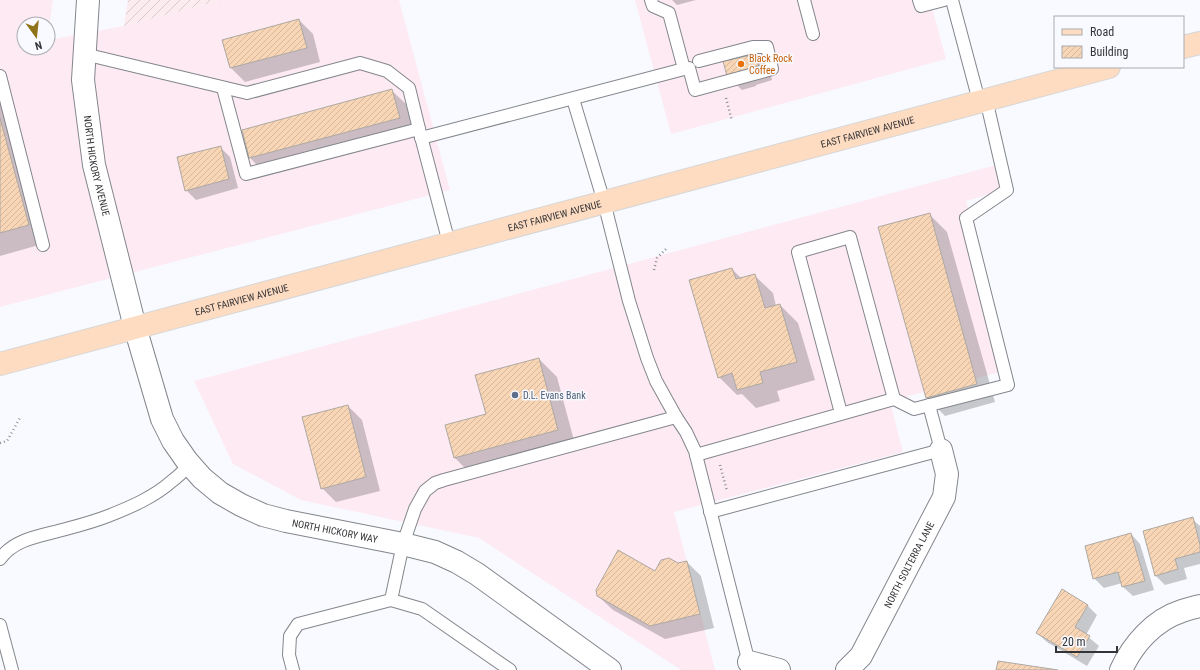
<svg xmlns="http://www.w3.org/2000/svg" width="1200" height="670" font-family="'Roboto Condensed',sans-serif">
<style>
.commercial{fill:#feeaf3}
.industrial{fill:url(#industrial-furrows)}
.shadow{fill:#0003}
.building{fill:url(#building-hatch);stroke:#aea9a3}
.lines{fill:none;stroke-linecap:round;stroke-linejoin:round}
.service-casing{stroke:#83868c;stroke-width:14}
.minor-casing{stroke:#83868c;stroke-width:24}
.tertiary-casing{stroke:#83868c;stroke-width:24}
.primary-casing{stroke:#d6d6d7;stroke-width:24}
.path{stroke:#8c8e92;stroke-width:2.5;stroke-dasharray:1 3;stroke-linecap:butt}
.service{stroke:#fff;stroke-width:12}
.minor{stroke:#fff;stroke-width:22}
.tertiary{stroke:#fff;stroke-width:22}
.primary{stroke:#fedcc2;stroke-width:22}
.food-dot{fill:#e8710a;stroke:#f8faff;stroke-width:1.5}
.service-dot{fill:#5c6f8a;stroke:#f8faff;stroke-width:1.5}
.labels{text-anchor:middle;stroke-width:3;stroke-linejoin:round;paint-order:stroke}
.food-label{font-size:10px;fill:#c56008;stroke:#f8faff;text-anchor:start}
.street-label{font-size:10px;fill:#333437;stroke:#f8faff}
.service-label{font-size:10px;fill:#4e5e75;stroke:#f8faff;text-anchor:start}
</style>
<defs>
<pattern id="industrial-furrows" width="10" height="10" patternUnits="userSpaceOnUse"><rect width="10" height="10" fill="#fcecef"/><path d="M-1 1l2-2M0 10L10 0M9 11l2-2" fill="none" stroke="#d8cbce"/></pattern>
<pattern id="building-hatch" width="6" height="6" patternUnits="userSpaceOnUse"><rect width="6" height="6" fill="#f7d5b5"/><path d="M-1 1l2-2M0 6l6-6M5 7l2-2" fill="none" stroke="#d4b79c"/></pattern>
</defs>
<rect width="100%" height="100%" fill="#f8faff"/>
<g class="commercial">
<path d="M0 0H53L48 35V24H24V48H48V40L124 26 221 0H399L450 190 0 307Z"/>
<path d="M635 0H930L946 59 671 134Z"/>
<path d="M1000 164 1007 189 966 201 1011 369 890 401 903 452 674 512 715 670H681L479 538 301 500 233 464 194 381Z"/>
</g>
<path class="industrial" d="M128 0H221L124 26Z"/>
<g class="shadow">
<path d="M672 0H696L677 5Z"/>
<path d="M299 20 313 34 320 62 245 82 231 68Z"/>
<path d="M755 55 769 69 772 80 756 85V86L742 90 728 76Z"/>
<path d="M391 90 406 104 413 132 264 172 250 158 243 131Z"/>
<path d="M0 104 12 116 46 243 0 256Z"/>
<path d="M220 147 230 157 238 188 196 200 186 190Z"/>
<path d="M929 214 947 232 995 402 945 416 927 398Z"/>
<path d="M732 269 742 279 754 275 773 293 776 306 780 305 798 323 815 380 777 391 780 401 756 408 742 394 737 395 719 377Z"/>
<path d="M539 359 557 377 576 448 473 476 455 458 487 415Z"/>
<path d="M348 406 362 420 380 491 336 502 322 488Z"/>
<path d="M1192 519 1200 526V564L1184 568 1187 579 1165 585 1155 575Z"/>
<path d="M1131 534 1140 544 1154 590 1133 596 1123 587 1122 583 1104 588 1094 578Z"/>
<path d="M687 562 701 576 714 628 665 639 613 610 598 596 655 573 677 564Z"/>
<path d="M1062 591 1088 606 1097 615 1086 635 1099 646 1087 666 1047 642 1037 633Z"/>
</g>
<g class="building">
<path d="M299 19 307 48 230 68 222 40Z"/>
<path d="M756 54 759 66 742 71 743 72 727 76 723 61Z"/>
<path d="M392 89 400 118 249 158 242 130Z"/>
<path d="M0 118 29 225 0 233Z"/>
<path d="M221 146 229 179 185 191 177 157Z"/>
<path d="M930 213 977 384 926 398 878 227Z"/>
<path d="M732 268 736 279 755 274 765 308 780 304 797 362 760 372 763 383 737 390 732 373 718 378 689 280Z"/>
<path d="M539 358 558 430 454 458 445 425 486 414 475 375Z"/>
<path d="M348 405 366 477 321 489 302 417Z"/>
<path d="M1193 517 1200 545V552L1175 559 1178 569 1155 576 1143 531Z"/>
<path d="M1131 533 1145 581 1122 587 1118 572 1093 579 1085 546Z"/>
<path d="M618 550 655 571 661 560 669 558 678 563 687 561 700 614 650 626 597 596 596 590Z"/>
<path d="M1062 589 1088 605 1075 627 1090 636 1077 657 1036 633Z"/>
<path d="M998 661 1058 670H996Z"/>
</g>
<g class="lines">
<g class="service-casing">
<g id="service">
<path d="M804 0 813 34"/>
<path d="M919 0 921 6 944 0"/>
<path d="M952 0 979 101"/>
<path d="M84 54 247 93 360 63 387 71 409 88 419 129"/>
<path d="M689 68 695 90 772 69 767 47H753L699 61"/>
<path d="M0 76 43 245"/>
<path d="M223 88 246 174 419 129 449 243"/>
<path d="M573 99 604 202 629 301 647 358 656 381 676 417 686 432 695 451 750 667"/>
<path d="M421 138 684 69 669 13 653 6 651 0"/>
<path d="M841 413 798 252 850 237 894 399"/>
<path d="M696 455 894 399 914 409 1008 385 966 218 1007 190 986 99"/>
<path d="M710 512 941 450 929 405"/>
<path d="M0 559C14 539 40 536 62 530 77 526 93 522 108 516 131 507 154 497 172 481 179 476 184 470 190 465"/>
<path d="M391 600 422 609 510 670"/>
<path d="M0 625 12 670"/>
<path d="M293 670 289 655 290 636 298 624 391 600 403 544 415 509 425 491 435 483 444 480 676 417"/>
</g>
</g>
<g class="minor-casing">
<g id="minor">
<path d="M749 662 779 670"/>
<path id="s1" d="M847 670 861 656 944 497 947 474 941 450"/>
<path d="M1121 670C1133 644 1154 620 1182 611 1188 609 1194 607 1200 606"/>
</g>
</g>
<g class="tertiary-casing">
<g id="tertiary">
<path id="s2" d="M88 0 83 80 94 165 135 327 162 419 173 441 187 461 202 478 220 493 241 505 263 515 286 521 403 544 435 552 457 562 477 574 610 670"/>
</g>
</g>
<g class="primary-casing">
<g id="primary">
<path d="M1183 47 1200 43"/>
<path id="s3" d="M0 364 1109 67"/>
</g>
</g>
<g class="path">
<path d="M726 98 732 121"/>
<path d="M654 270 657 258 668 247"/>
<path d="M0 443 7 441 21 416"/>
<path d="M720 465 727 491"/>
</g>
<use href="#service" class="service"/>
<use href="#minor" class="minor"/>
<use href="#tertiary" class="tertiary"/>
<use href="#primary" class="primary"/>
</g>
<circle class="food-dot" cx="741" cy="64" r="4"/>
<circle class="service-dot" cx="515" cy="395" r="4"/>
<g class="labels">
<g class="food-label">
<text x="749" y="62">Black Rock<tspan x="749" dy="12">Coffee</tspan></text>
</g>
<g class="street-label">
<text dy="4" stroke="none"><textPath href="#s3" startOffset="898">EAST FAIRVIEW AVENUE</textPath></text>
<text dy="4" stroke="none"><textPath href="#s2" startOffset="167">NORTH HICKORY AVENUE</textPath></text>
<text dy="4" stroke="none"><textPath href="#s3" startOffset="574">EAST FAIRVIEW AVENUE</textPath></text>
<text dy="4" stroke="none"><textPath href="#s3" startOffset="250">EAST FAIRVIEW AVENUE</textPath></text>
<text dy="4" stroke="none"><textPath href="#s2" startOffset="646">NORTH HICKORY WAY</textPath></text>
<text dy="4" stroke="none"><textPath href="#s1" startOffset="123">NORTH SOLTERRA LANE</textPath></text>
</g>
<g class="service-label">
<text x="523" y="399">D.L. Evans Bank</text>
</g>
</g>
<rect x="1054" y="16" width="130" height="52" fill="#f8faff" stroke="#a9abaf"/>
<rect x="1062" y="29" width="20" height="6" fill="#fedcc2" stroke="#a9abaf"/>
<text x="1090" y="36" font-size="12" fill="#333437">Road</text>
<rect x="1062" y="46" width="20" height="12" fill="url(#building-hatch)" stroke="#a9abaf"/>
<text x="1090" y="56" font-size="12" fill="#333437">Building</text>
<g transform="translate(36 36) rotate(165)"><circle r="19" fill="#f8faff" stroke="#a9abaf"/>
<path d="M0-3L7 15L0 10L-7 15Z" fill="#8f7419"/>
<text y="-6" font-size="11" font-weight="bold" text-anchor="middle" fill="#333437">N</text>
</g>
<path d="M1056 646v6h61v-6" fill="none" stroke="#333437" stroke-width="2"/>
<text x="1062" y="646" font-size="12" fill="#333437" stroke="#f8faff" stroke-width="3" paint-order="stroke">20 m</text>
</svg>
